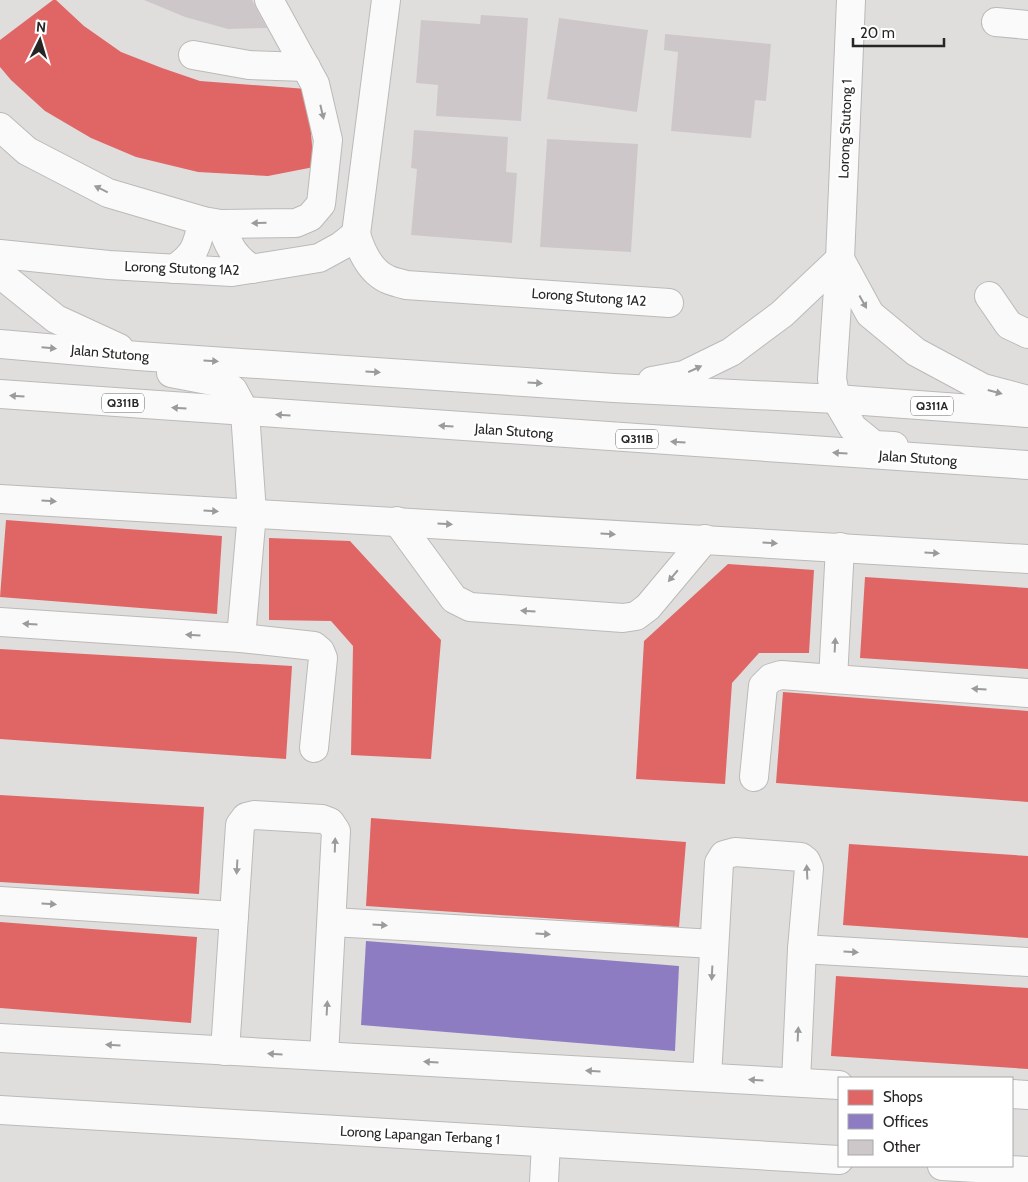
<svg xmlns="http://www.w3.org/2000/svg" width="1028" height="1182" font-family="Cabin,sans-serif">
<style>
.shops{fill:#e06666}
.offices{fill:#8e7cc3}
.building{fill:#cdc7ca}
.lines{fill:none;stroke-linecap:round;stroke-linejoin:round}
.minor-casing{stroke:#bbbab8;stroke-width:30}
.major-casing{stroke:#bbbab8;stroke-width:30}
.minor{stroke:#fafafa;stroke-width:28}
.major{stroke:#fafafa;stroke-width:28}
.oneway{fill:#9b9b9a}
.labels{text-anchor:middle;stroke-width:5;stroke-linejoin:round;paint-order:stroke}
.shield{fill:#fff;stroke:#686766;stroke-width:1}
.shield-label{font-size:12px;font-weight:bold;fill:#272624}
.street-label{font-size:14px;fill:#272624;stroke:#fff}
</style>
<rect width="100%" height="100%" fill="#e0dedc"/>
<g class="shops">
<path d="M53 0H56L84 26 121 52 162 68 200 81 307 89 314 167 268 176 198 172 136 157 91 138 45 111 11 80 0 67V40Z"/>
<path d="M6 520 222 536 217 614 0 597Z"/>
<path d="M269 538 350 541 441 640 431 759 351 755 353 646 331 621 269 620Z"/>
<path d="M728 564 814 570 809 653H759L732 683 725 784 636 779 644 641Z"/>
<path d="M865 577 1028 588V669L860 658Z"/>
<path d="M0 649 292 666 286 759 0 739Z"/>
<path d="M783 692 1028 711V802L776 783Z"/>
<path d="M0 795 204 807 199 894 0 882Z"/>
<path d="M371 818 686 842 679 927 366 906Z"/>
<path d="M849 844 1028 856V938L843 925Z"/>
<path d="M0 922 197 937 191 1023 0 1008Z"/>
<path d="M836 976 1028 988V1069L831 1056Z"/>
</g>
<path class="offices" d="M366 941 679 966 675 1051 361 1025Z"/>
<g class="building">
<path d="M144 0H252L267 28 228 29 185 17Z"/>
<path d="M481 15 528 18 521 121 436 116 438 85 416 83 421 20 480 24Z"/>
<path d="M559 18 648 30 637 112 547 99Z"/>
<path d="M665 34 771 44 766 101 755 100 751 138 671 131 678 52 664 50Z"/>
<path d="M414 130 508 137 506 172 517 173 512 243 411 235 417 169 411 168Z"/>
<path d="M547 139 638 144 631 252 540 247Z"/>
</g>
<g class="lines">
<g class="minor-casing">
<g id="minor">
<path d="M996 22 1028 25"/>
<path d="M193 55 249 65 306 67"/>
<path d="M0 127 27 151 108 193 203 221 221 224 296 223 310 217 321 204 328 140 315 84 269 0"/>
<path d="M221 224C228 245 233 256 252 269"/>
<path d="M356 234 386 0"/>
<path d="M0 254 109 265 232 272 319 258 341 246 356 234C361 251 370 271 387 279 393 282 400 283 406 285L669 303"/>
<path d="M174 269C197 253 196 246 203 221"/>
<path d="M989 296 1009 325 1028 334"/>
<path d="M836 399 832 379 840 259 851 0"/>
<path d="M0 499 1028 559"/>
<path d="M397 521 454 599 470 607 623 618 636 616 648 607 705 539"/>
<path d="M840 547 833 679 1028 693"/>
<path d="M0 622 241 638 314 646 320 651 323 658 314 748"/>
<path d="M241 638 252 513 245 412"/>
<path d="M754 777 763 686 771 678 781 675 833 679"/>
<path d="M0 901 234 916"/>
<path d="M332 922 714 944"/>
<path d="M802 949 1028 962"/>
<path d="M0 1038 839 1085"/>
<path d="M225 1051 240 825 246 817 254 815 322 819 330 822 336 831 324 1056"/>
<path d="M707 1077 719 863 724 855 735 852 801 857 806 861 809 868 802 949 796 1082"/>
<path d="M1012 1094 1028 1095"/>
<path d="M0 1110 839 1160"/>
<path d="M942 1166 1028 1171"/>
<path d="M544 1182 546 1143"/>
</g>
</g>
<g class="major-casing">
<g id="major">
<path d="M0 274 56 319 119 348"/>
<path d="M0 344 138 356 614 388 836 399 1028 413"/>
<path d="M171 373 223 383 233 390 245 412"/>
<path d="M652 381 684 375 731 352 782 314 840 259 870 314 916 352 983 388 1028 400"/>
<path d="M0 394 1028 465"/>
<path d="M836 399 853 428 874 445 894 446"/>
</g>
</g>
<use href="#minor" class="minor"/>
<use href="#major" class="major"/>
</g>
<defs><path id="oneway-solid" d="M-6-.8H1V-3.2L6.5 0L1 3.2V.8H-6Z" transform="scale(1.25)"/></defs>
<g class="oneway">
<use href="#oneway-solid" transform="translate(322 112) rotate(77)"/>
<use href="#oneway-solid" transform="translate(101 189) rotate(-154)"/>
<use href="#oneway-solid" transform="translate(259 223) rotate(179)"/>
<use href="#oneway-solid" transform="translate(863 302) rotate(61)"/>
<use href="#oneway-solid" transform="translate(49 348) rotate(5)"/>
<use href="#oneway-solid" transform="translate(211 361) rotate(4)"/>
<use href="#oneway-solid" transform="translate(695 369) rotate(-25)"/>
<use href="#oneway-solid" transform="translate(373 372) rotate(4)"/>
<use href="#oneway-solid" transform="translate(535 383) rotate(4)"/>
<use href="#oneway-solid" transform="translate(995 392) rotate(15)"/>
<use href="#oneway-solid" transform="translate(17 396) rotate(-176)"/>
<use href="#oneway-solid" transform="translate(179 408) rotate(-176)"/>
<use href="#oneway-solid" transform="translate(283 415) rotate(-176)"/>
<use href="#oneway-solid" transform="translate(446 426) rotate(-176)"/>
<use href="#oneway-solid" transform="translate(678 442) rotate(-176)"/>
<use href="#oneway-solid" transform="translate(840 453) rotate(-176)"/>
<use href="#oneway-solid" transform="translate(49 501) rotate(3)"/>
<use href="#oneway-solid" transform="translate(211 511) rotate(3)"/>
<use href="#oneway-solid" transform="translate(445 524) rotate(3)"/>
<use href="#oneway-solid" transform="translate(608 534) rotate(3)"/>
<use href="#oneway-solid" transform="translate(770 543) rotate(3)"/>
<use href="#oneway-solid" transform="translate(932 553) rotate(4)"/>
<use href="#oneway-solid" transform="translate(673 576) rotate(130)"/>
<use href="#oneway-solid" transform="translate(528 611) rotate(-176)"/>
<use href="#oneway-solid" transform="translate(30 624) rotate(-176)"/>
<use href="#oneway-solid" transform="translate(193 635) rotate(-176)"/>
<use href="#oneway-solid" transform="translate(835 645) rotate(-87)"/>
<use href="#oneway-solid" transform="translate(979 689) rotate(-176)"/>
<use href="#oneway-solid" transform="translate(335 845) rotate(-88)"/>
<use href="#oneway-solid" transform="translate(237 867) rotate(93)"/>
<use href="#oneway-solid" transform="translate(807 872) rotate(-93)"/>
<use href="#oneway-solid" transform="translate(49 904) rotate(4)"/>
<use href="#oneway-solid" transform="translate(380 925) rotate(3)"/>
<use href="#oneway-solid" transform="translate(543 934) rotate(3)"/>
<use href="#oneway-solid" transform="translate(851 952) rotate(3)"/>
<use href="#oneway-solid" transform="translate(712 973) rotate(93)"/>
<use href="#oneway-solid" transform="translate(327 1008) rotate(-87)"/>
<use href="#oneway-solid" transform="translate(798 1034) rotate(-87)"/>
<use href="#oneway-solid" transform="translate(113 1045) rotate(-177)"/>
<use href="#oneway-solid" transform="translate(275 1054) rotate(-177)"/>
<use href="#oneway-solid" transform="translate(431 1062) rotate(-177)"/>
<use href="#oneway-solid" transform="translate(593 1071) rotate(-177)"/>
<use href="#oneway-solid" transform="translate(756 1080) rotate(-177)"/>
</g>
<g class="labels">
<g class="shield">
<rect x="102" y="393.5" width="42" height="19" rx="4"/>
<rect x="911" y="396.5" width="42" height="19" rx="4"/>
<rect x="616" y="429.5" width="42" height="19" rx="4"/>
</g>
<g class="shield-label">
<text x="123" y="407">Q311B</text>
<text x="932" y="410">Q311A</text>
<text x="637" y="443">Q311B</text>
</g>
<g class="street-label">
<text transform="translate(845 129) rotate(-88)" y="5">Lorong Stutong 1</text>
<text transform="translate(182 268) rotate(2)" y="5">Lorong Stutong 1A2</text>
<text transform="translate(589 297) rotate(4)" y="5">Lorong Stutong 1A2</text>
<text transform="translate(110 353) rotate(5)" y="5">Jalan Stutong</text>
<text transform="translate(514 431) rotate(4)" y="5">Jalan Stutong</text>
<text transform="translate(918 458) rotate(4)" y="5">Jalan Stutong</text>
<text transform="translate(420 1135) rotate(3)" y="5">Lorong Lapangan Terbang 1</text>
</g>
</g>
<rect x="838" y="1077" width="175" height="90" fill="#ffffff" stroke="#a9a8a7"/>
<rect x="848" y="1090" width="25" height="15" fill="#e06666" stroke="#a9a8a7"/>
<text x="883" y="1102" font-size="15" fill="#272624">Shops</text>
<rect x="848" y="1114" width="25" height="15" fill="#8e7cc3" stroke="#a9a8a7"/>
<text x="883" y="1127" font-size="15" fill="#272624">Offices</text>
<rect x="848" y="1140" width="25" height="15" fill="#cdc7ca" stroke="#a9a8a7"/>
<text x="883" y="1152" font-size="15" fill="#272624">Other</text>
<g transform="translate(40 40) rotate(5)" stroke="#ffffff" stroke-width="4" paint-order="stroke">
<path d="M0-4L9 19L0 12L-9 19Z" fill="#272624"/>
<text y="-8" font-size="14" font-weight="bold" text-anchor="middle" fill="#272624">N</text>
</g>
<path d="M853 38v8h91v-8" fill="none" stroke="#272624" stroke-width="2.5"/>
<text x="860" y="38" font-size="15" fill="#272624" stroke="#ffffff" stroke-width="4" paint-order="stroke">20 m</text>
</svg>
